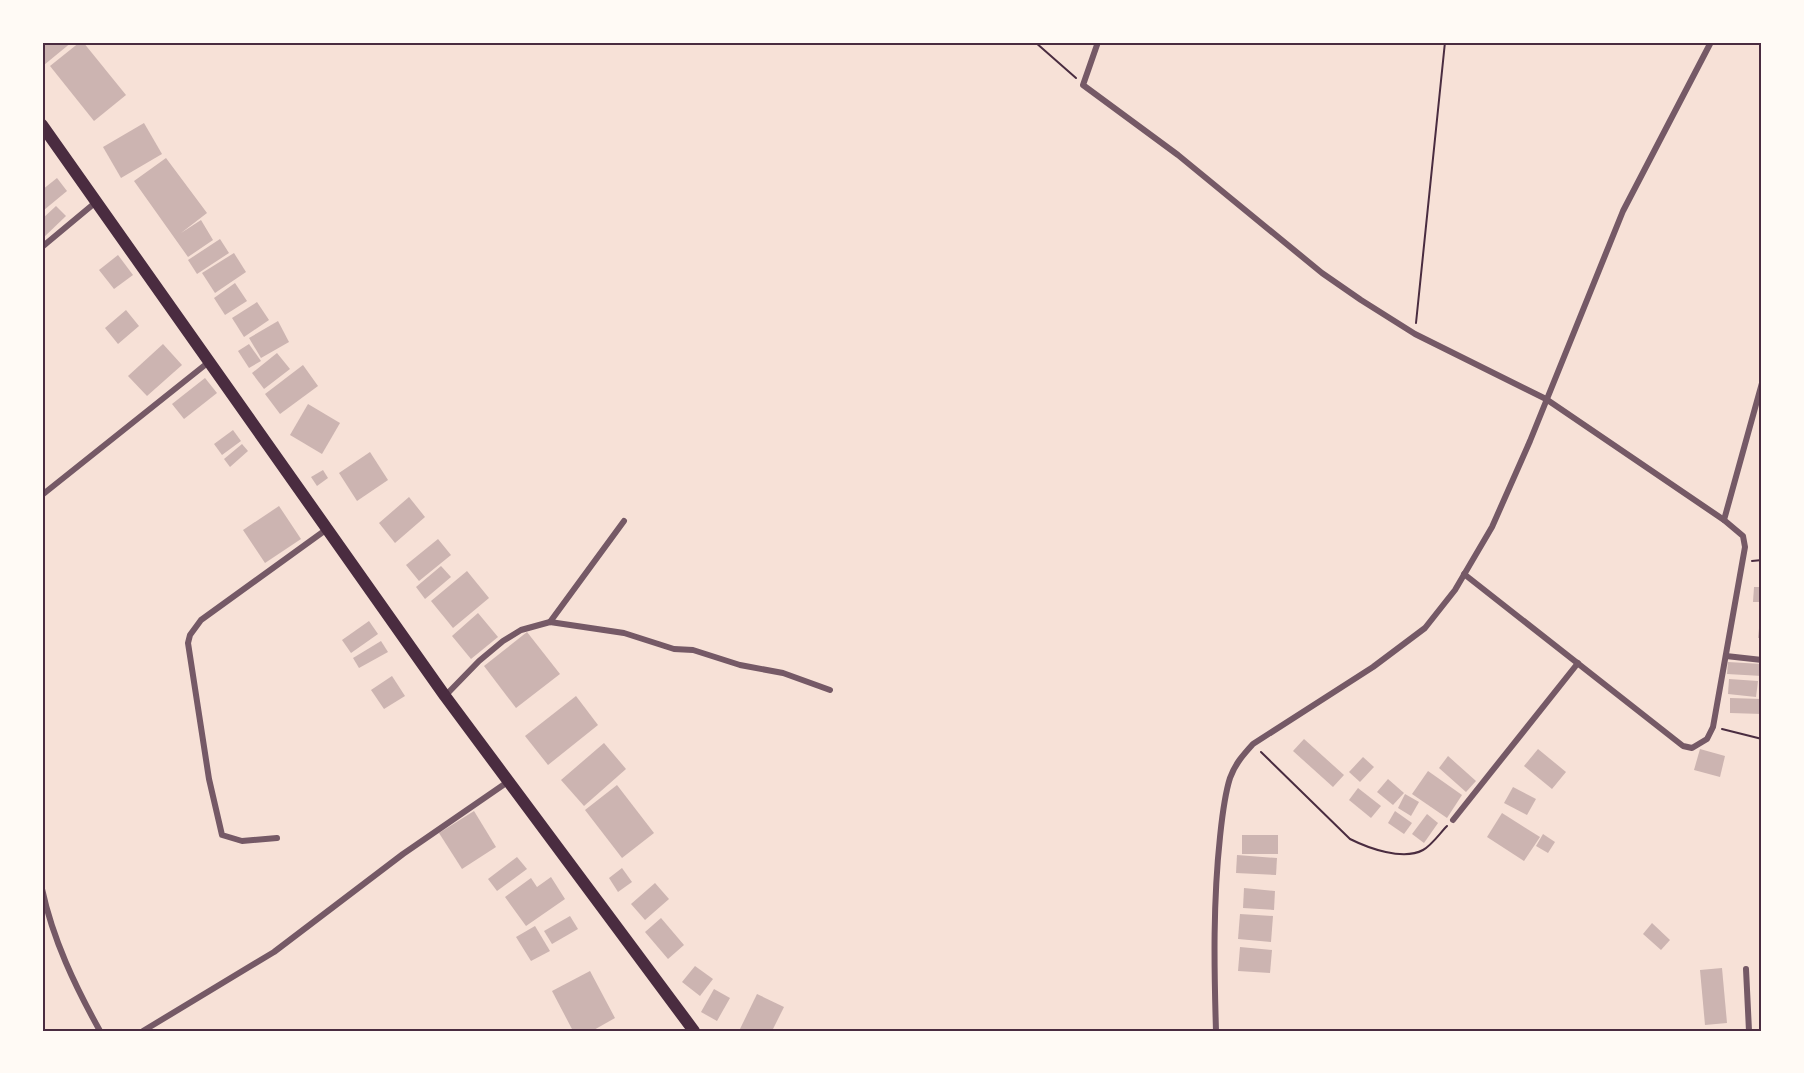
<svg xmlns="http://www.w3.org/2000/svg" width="1804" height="1073" font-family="Raleway,sans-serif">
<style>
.building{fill:#ccb4b1}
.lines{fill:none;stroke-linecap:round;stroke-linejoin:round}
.path{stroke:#4a2c40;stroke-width:2}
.minor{stroke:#755966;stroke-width:6}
.trunk{stroke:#4a2c40;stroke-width:12}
.neatline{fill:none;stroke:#4a2c40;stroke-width:2}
</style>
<rect width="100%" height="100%" fill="#f7e1d7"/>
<g class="building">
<path d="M42 42H72L44 65Z"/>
<path d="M80 42H83L126 95 94 121 50 66Z"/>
<path d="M144 123 162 154 121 178 103 147Z"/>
<path d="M166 158 207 213 181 233 201 220 213 240 188 257 134 181Z"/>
<path d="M57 178 67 191 44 210 42 190Z"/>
<path d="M56 206 66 216 42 239V219Z"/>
<path d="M220 239 229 253 197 274 188 260Z"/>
<path d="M234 253 246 272 215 293 202 273Z"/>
<path d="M118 255 133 275 114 289 99 270Z"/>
<path d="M235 283 247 301 225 315 214 298Z"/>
<path d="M257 302 269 320 244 337 232 318Z"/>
<path d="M126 310 139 326 118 344 105 328Z"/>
<path d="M278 321 289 342 261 358 249 338Z"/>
<path d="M163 344 182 365 147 396 128 376Z"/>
<path d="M249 344 261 361 249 368 238 351Z"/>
<path d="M277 353 290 369 264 389 252 373Z"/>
<path d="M303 365 318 386 280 414 265 394Z"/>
<path d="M205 378 217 393 184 419 172 404Z"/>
<path d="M308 404 340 423 322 454 290 435Z"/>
<path d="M233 430 241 441 222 455 214 444Z"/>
<path d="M242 444 248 451 230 467 224 459Z"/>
<path d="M370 452 388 480 357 501 339 473Z"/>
<path d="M323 470 328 478 317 486 311 477Z"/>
<path d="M409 497 425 517 395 543 379 523Z"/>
<path d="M279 506 301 539 265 563 243 530Z"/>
<path d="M438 539 451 555 419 581 406 565Z"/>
<path d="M441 566 451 577 425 599 416 587Z"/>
<path d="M467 571 489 598 453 628 431 601Z"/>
<path d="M1754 587H1762V602H1753Z"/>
<path d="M478 613 498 637 471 659 452 636Z"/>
<path d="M1760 619 1762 620V638H1758Z"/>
<path d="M369 621 378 634 351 653 342 640Z"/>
<path d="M527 632 560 674 516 708 484 666Z"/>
<path d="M381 641 388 652 359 668 353 658Z"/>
<path d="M1728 662 1762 664V676L1727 674Z"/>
<path d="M392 676 405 696 384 709 371 690Z"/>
<path d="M1729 679 1758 681 1756 697 1728 694Z"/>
<path d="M576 696 598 725 548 765 525 736Z"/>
<path d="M1730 698 1762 699V714L1730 713Z"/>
<path d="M1304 739 1344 775 1333 787 1293 751Z"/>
<path d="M604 743 626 769 584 806 561 780Z"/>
<path d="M1538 749 1566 772 1552 789 1524 766Z"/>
<path d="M1700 749 1725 756 1720 777 1694 770Z"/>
<path d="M1448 756 1476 781 1466 792 1439 768Z"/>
<path d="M1363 757 1374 767 1360 782 1349 772Z"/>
<path d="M1428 771 1462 795 1447 818 1412 794Z"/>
<path d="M1388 779 1404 793 1393 805 1377 792Z"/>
<path d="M617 785 654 833 622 858 585 810Z"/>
<path d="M1513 787 1536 799 1527 815 1504 803Z"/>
<path d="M1358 788 1381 806 1371 818 1349 800Z"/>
<path d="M1405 794 1419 802 1411 816 1398 808Z"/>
<path d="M474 811 496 847 462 869 439 833Z"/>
<path d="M1395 811 1412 823 1404 834 1388 823Z"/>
<path d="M1502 813 1540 837 1524 861 1487 837Z"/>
<path d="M1427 814 1438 823 1424 843 1412 834Z"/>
<path d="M1543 834 1555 842 1548 853 1536 846Z"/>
<rect x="1242" y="835" width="36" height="19"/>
<path d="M1237 855 1277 858 1276 875 1236 873Z"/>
<path d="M517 857 527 869 497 891 488 879Z"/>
<path d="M622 868 632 882 618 892 609 878Z"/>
<path d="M551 877 565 899 526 926 505 897 531 878 537 887Z"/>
<path d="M655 883 669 899 645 920 631 904Z"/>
<path d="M1244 888 1275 891 1274 910 1243 908Z"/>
<path d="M1240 914 1273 916 1271 942 1238 939Z"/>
<path d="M570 916 578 929 552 944 544 931Z"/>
<path d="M661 918 684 945 668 959 645 932Z"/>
<path d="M1652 923 1670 940 1661 950 1643 934Z"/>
<path d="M535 926 550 951 531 961 516 937Z"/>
<path d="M1240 947 1272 950 1270 973 1238 971Z"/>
<path d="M695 966 713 979 700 996 682 982Z"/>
<path d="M1722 968 1727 1023 1705 1025 1700 970Z"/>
<path d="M590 971 615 1018 592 1031H573L552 991Z"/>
<path d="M714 989 730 998 717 1021 701 1012Z"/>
<path d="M757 994 784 1007 772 1031H739Z"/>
</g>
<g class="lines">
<g class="path">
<path d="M1035 42 1076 78"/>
<path d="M1416 323 1445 42"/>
<path d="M1752 561 1762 560"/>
<path d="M1722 729 1762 739"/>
<path d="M1261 752 1350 839C1368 848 1403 861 1423 850 1432 845 1440 833 1447 826"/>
</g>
<g class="minor">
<path d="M1098 42 1083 85 1178 155 1322 273 1361 300 1415 334 1546 399 1724 520"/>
<path d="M42 247 96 202"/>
<path d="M42 495 210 361"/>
<path d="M1464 574 1683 746 1692 748 1707 739 1713 727 1745 547 1743 536 1724 520 1762 383"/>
<path d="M550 622 624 521"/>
<path d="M1726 656 1762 660"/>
<path d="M445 696 479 661 503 641 521 630 550 622 624 633 674 649 693 650 740 665 783 673 830 690"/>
<path d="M1453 820 1578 663"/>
<path d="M277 838 242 841 222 835 209 779 188 643 190 635 201 620 327 529"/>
<path d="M42 889C53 940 75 986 100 1031"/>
<path d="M1746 969 1749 1031"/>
<path d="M143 1031 274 952 403 854 509 781"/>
<path d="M1216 1031C1214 966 1213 902 1220 837 1222 818 1224 797 1230 778 1235 764 1243 755 1253 744L1373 667 1425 628 1455 590 1492 527 1530 441 1623 211 1711 42"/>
</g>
<path class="trunk" d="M42 125 445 696 694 1031"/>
</g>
<rect width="1804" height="1073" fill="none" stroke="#fffaf5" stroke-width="87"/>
<rect x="44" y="44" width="1716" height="986" class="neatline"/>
</svg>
